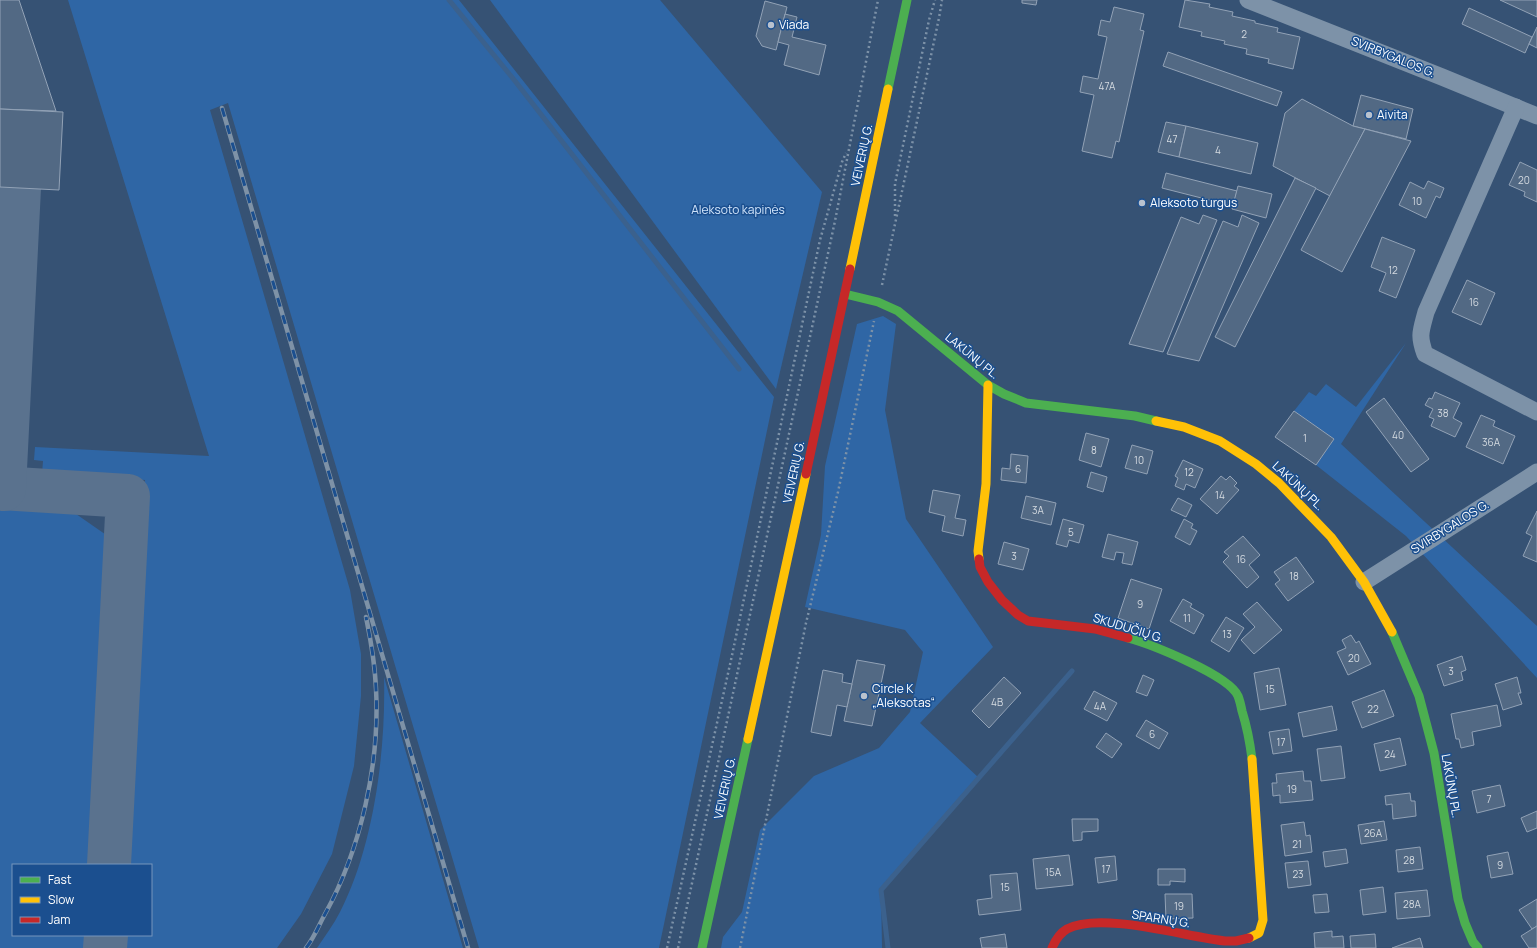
<svg xmlns="http://www.w3.org/2000/svg" width="1537" height="948" font-family="Manrope,sans-serif">
<style>
.green{fill:#2f66a5}
.lines{fill:none;stroke-linecap:round;stroke-linejoin:round}
.stream{stroke:#3b618d;stroke-width:5}
.taxiway{stroke:#5a728e;stroke-width:44}
.building{fill:#526984;stroke:#92a2b6}
.path{stroke:#7d92a8;stroke-width:2.5;stroke-dasharray:2 3;stroke-linecap:butt}
.street{stroke:#7d92a8;stroke-width:17}
.fast{stroke:#4caf50;stroke-width:9}
.slow{stroke:#ffc107;stroke-width:9}
.jam{stroke:#c62828;stroke-width:9}
.rail-casing{stroke:#7e92a7;stroke-width:4.5}
.rail{stroke:#1b4f8f;stroke-width:3;stroke-dasharray:9;stroke-linecap:butt}
.poi-dot{fill:#b9c2ce;stroke:#1b4f8f;stroke-width:1.5}
.labels{text-anchor:middle;stroke-width:3;stroke-linejoin:round;paint-order:stroke}
.number-label{font-size:10px;fill:#d4dae0}
.poi-label{font-size:12px;fill:#fff;stroke:#1b4f8f;text-anchor:start}
.street-label{font-size:12px;fill:#fff;stroke:#1b4f8f}
.park-label{font-size:12px;fill:#cfe3fa;stroke:#1b4f8f}
</style>
<rect width="100%" height="100%" fill="#365274"/>
<g class="green">
<path d="M68 0H459L774 397 659 948H479L228 103 210 110 350 590 361 654V696L354 766 332 854 301 914 277 948H117V935H151V865H122L145 480 42 474 43 461 34 460 35 447 209 456Z"/>
<path d="M490 0H660L822 192 776 389Z"/>
<path d="M883 316 896 324 885 410 906 519 993 647 920 723 979 778 881 890 882 948H721L723 937 742 912 760 830 814 776 879 748 910 712 923 652 905 630 805 607 821 535 825 466 857 324Z"/>
<path d="M1406 343 1341 444 1537 626V678L1406 536 1316 465 1334 439 1294 411 1309 392 1316 396 1326 384 1356 407Z"/>
<path d="M0 504 66 507 112 539 93 865H13V935H88V948H0Z"/>
<path d="M384 677 463 948H317C325 936 334 924 340 912 374 846 386 750 384 677Z"/>
</g>
<g class="lines">
<g class="stream">
<path d="M449 0 515 81 739 369"/>
<path d="M888 948 881 890 1072 671"/>
</g>
<g class="taxiway">
<path d="M0 488 128 496 109 865"/>
<path d="M4 489 19 188"/>
<path d="M105 948 106 935"/>
</g>
</g>
<g class="building">
<path d="M0 0H19L56 111 0 109Z"/>
<path d="M1022 0H1037L1036 5 1022 3Z"/>
<path d="M1185 0 1210 4 1209 7 1233 12 1232 16 1255 21V23L1278 28 1277 32 1300 37 1293 69 1268 63 1269 59 1246 54 1247 49 1224 44 1225 41 1201 36 1202 32 1179 27Z"/>
<path d="M1500 0H1537V17Z"/>
<path d="M765 1 787 7 776 50 762 46 756 36Z"/>
<path d="M1114 7 1144 14 1140 30 1144 31 1119 142 1116 141 1112 158 1082 151 1094 95 1080 92 1083 76 1098 79 1107 37 1098 35 1101 20 1110 22Z"/>
<path d="M1469 8 1532 37 1525 53 1462 24Z"/>
<path d="M785 14 797 17 792 37 826 45 819 75 784 65 789 45 778 42Z"/>
<path d="M1537 27V48L1529 44Z"/>
<path d="M1168 52 1282 92 1277 106 1163 66Z"/>
<path d="M1361 95 1413 109 1406 139 1353 126Z"/>
<path d="M1302 99 1353 126 1365 129 1330 196 1273 166 1285 113Z"/>
<path d="M0 109 63 112 59 190 0 187Z"/>
<path d="M1166 122 1186 126 1179 157 1158 152Z"/>
<path d="M1186 126 1258 143 1251 174 1179 157Z"/>
<path d="M1365 129 1411 141 1342 272 1301 250Z"/>
<path d="M1520 162 1537 170V202L1524 196 1525 192 1509 185Z"/>
<path d="M1166 173 1237 191 1233 206 1162 188Z"/>
<path d="M1295 178 1316 188 1235 347 1215 337Z"/>
<path d="M1428 181 1444 188 1440 198 1436 196 1426 218 1399 205 1410 182 1424 189Z"/>
<path d="M1238 186 1272 194 1266 218 1232 209Z"/>
<path d="M1203 215 1217 220 1163 352 1129 344 1181 217 1199 224Z"/>
<path d="M1242 215 1259 223 1199 361 1167 354 1223 221 1238 227Z"/>
<path d="M1382 237 1415 250 1396 298 1379 291 1386 273 1371 267Z"/>
<path d="M1467 280 1495 293 1481 325 1452 312Z"/>
<path d="M1435 392 1460 403 1453 418 1462 423 1455 437 1431 426 1434 419 1429 417 1433 409 1425 405 1429 398 1432 399Z"/>
<path d="M1384 398 1429 459 1411 472 1366 412Z"/>
<path d="M1294 411 1334 439 1316 465 1275 437Z"/>
<path d="M1481 415 1495 421 1493 426 1515 436 1503 464 1466 447Z"/>
<path d="M1086 433 1109 439 1101 467 1079 460Z"/>
<path d="M1132 445 1153 451 1147 474 1125 468Z"/>
<path d="M1011 454 1028 456 1026 483 1001 480 1002 468 1010 469Z"/>
<path d="M1183 460 1203 469 1195 488 1186 484 1184 490 1175 486 1178 478 1175 476Z"/>
<path d="M1091 472 1107 477 1103 492 1087 487Z"/>
<path d="M1221 476 1226 480 1230 476 1237 483 1234 486 1239 490 1217 514 1200 499Z"/>
<path d="M933 490 960 495 955 518 966 520 963 536 942 531 945 516 929 512Z"/>
<path d="M1026 496 1056 503 1051 525 1021 518Z"/>
<path d="M1178 498 1192 505 1186 517 1171 510Z"/>
<path d="M1537 511V562L1523 556 1532 536 1526 533Z"/>
<path d="M1063 519 1084 525 1079 543 1069 540 1067 547 1056 544Z"/>
<path d="M1184 519 1193 524 1191 528 1197 531 1190 545 1175 537Z"/>
<path d="M1108 534 1138 542 1132 565 1122 563 1124 553 1116 552 1114 560 1102 557Z"/>
<path d="M1243 536 1260 555 1249 565 1259 577 1247 588 1223 562 1229 556 1224 552Z"/>
<path d="M1004 542 1029 549 1023 570 998 564Z"/>
<path d="M1296 557 1314 582 1288 601 1275 584 1280 580 1274 572Z"/>
<path d="M1131 579 1162 589 1149 629 1118 618Z"/>
<path d="M1183 599 1192 604 1190 607 1204 615 1194 634 1170 621Z"/>
<path d="M1257 602 1282 630 1254 654 1241 640 1255 627 1243 614Z"/>
<path d="M1226 617 1244 628 1229 652 1211 641Z"/>
<path d="M1351 635 1356 643 1359 641 1371 664 1348 675 1337 652 1346 648 1342 640Z"/>
<path d="M1462 656 1466 670 1461 672 1463 680 1444 686 1437 665Z"/>
<path d="M857 660 885 665 872 726 844 721Z"/>
<path d="M1279 668 1286 705 1260 710 1254 673Z"/>
<path d="M823 670 843 674 842 682 852 684 847 707 837 705 831 736 811 732Z"/>
<path d="M1143 675 1154 680 1147 696 1136 692Z"/>
<path d="M1004 677 1021 693 989 728 972 711Z"/>
<path d="M1517 677 1521 693H1518L1522 704 1503 710 1495 684Z"/>
<path d="M1384 690 1394 716 1362 728 1352 702Z"/>
<path d="M1094 691 1117 703 1107 721 1084 709Z"/>
<path d="M1497 705 1501 726 1472 732 1474 745 1461 748 1459 739H1456L1451 714Z"/>
<path d="M1332 706 1337 730 1303 737 1298 713Z"/>
<path d="M1146 720 1168 733 1159 749 1136 736Z"/>
<path d="M1289 729 1292 751 1273 754 1269 732Z"/>
<path d="M1106 733 1122 744 1112 758 1096 747Z"/>
<path d="M1400 738 1406 765 1380 771 1374 744Z"/>
<path d="M1341 746 1345 778 1321 781 1317 749Z"/>
<path d="M1303 771 1304 781H1311L1313 800 1280 803V795L1273 796 1272 783H1277L1276 774Z"/>
<path d="M1500 785 1505 806 1477 813 1472 791Z"/>
<path d="M1410 793 1411 801H1415L1416 816 1393 819 1392 804 1386 805 1385 796Z"/>
<path d="M1537 811V828L1527 832 1521 818Z"/>
<path d="M1072 819H1098V831L1082 832V840L1073 841Z"/>
<path d="M1384 821 1387 840 1361 844 1358 825Z"/>
<path d="M1304 822 1306 836 1310 835 1312 852 1285 856 1281 825Z"/>
<path d="M1420 847 1423 869 1398 872 1396 850Z"/>
<path d="M1346 849 1348 863 1325 867 1323 852Z"/>
<path d="M1508 852 1513 874 1491 878 1487 856Z"/>
<path d="M1069 855 1073 885 1036 889 1033 859Z"/>
<path d="M1115 856 1117 880 1098 883 1095 858Z"/>
<path d="M1308 861 1311 885 1288 888 1285 863Z"/>
<path d="M1158 869H1185V882L1170 881V885H1158Z"/>
<path d="M1017 873 1021 910 979 915 977 900 992 898 990 875Z"/>
<path d="M1383 887 1386 912 1363 915 1360 890Z"/>
<path d="M1427 890 1430 916 1397 919 1395 893Z"/>
<path d="M1165 894H1192L1193 918 1166 919Z"/>
<path d="M1327 894 1329 912 1315 913 1313 895Z"/>
<path d="M1537 899V926L1532 929 1519 910Z"/>
<path d="M1537 926V948H1529L1521 936Z"/>
<path d="M1332 931V937L1343 936 1344 948H1315L1314 933Z"/>
<path d="M1005 934 1007 948H982L980 938Z"/>
<path d="M1375 934 1376 948H1351L1350 936Z"/>
<path d="M1420 938 1423 948H1392Z"/>
</g>
<g class="lines">
<g class="path">
<path d="M895 216V184L929 20 935 0"/>
<path d="M882 285 939 18 942 0"/>
<path d="M667 948 731 660 820 240 842 162 846 153"/>
<path d="M678 948 835 221 878 0"/>
<path d="M740 948 806 623 838 492 874 321"/>
</g>
<g class="street">
<path d="M1248 0 1442 77 1537 116"/>
<path d="M1516 107 1426 312C1421 331 1418 335 1425 354L1537 412"/>
<path d="M1364 582 1537 472"/>
</g>
<g class="fast">
<path d="M888 89 907 0"/>
<path d="M845 294 878 302 898 311 988 385 1004 394 1026 403 1135 416 1156 421"/>
<path d="M1392 632 1419 696 1434 753 1458 899 1465 923 1473 942 1478 948"/>
<path d="M1128 638C1150 644 1229 675 1238 696 1240 701 1241 706 1242 711 1247 727 1250 743 1252 759"/>
<path d="M702 948 748 739"/>
</g>
<g class="slow">
<path d="M850 269 888 89"/>
<path d="M1156 421 1184 427 1220 441 1256 464 1279 483 1331 537 1364 582 1392 632"/>
<path d="M979 559 978 551 986 484 988 385"/>
<path d="M748 739 806 474"/>
<path d="M1249 938 1259 933 1263 920 1252 759"/>
</g>
<g class="jam">
<path d="M806 474 850 269"/>
<path d="M979 559 980 567 988 582 1002 600 1018 615 1028 621 1095 629 1128 638"/>
<path d="M1052 948C1055 941 1060 933 1067 929 1101 911 1186 937 1225 941H1236L1249 938"/>
</g>
<g class="rail-casing">
<g id="rail">
<path d="M222 108 468 948"/>
<path d="M306 948C314 938 319 925 325 914 361 849 380 763 376 689 375 665 371 641 366 617"/>
</g>
</g>
<use href="#rail" class="rail"/>
</g>
<g class="poi-dot">
<circle cx="771" cy="25" r="4"/>
<circle cx="1369" cy="115" r="4"/>
<circle cx="1142" cy="203" r="4"/>
<circle cx="864" cy="696" r="4"/>
</g>
<g class="labels">
<g class="number-label">
<text x="1244" y="38">2</text>
<text x="1107" y="90">47A</text>
<text x="1172" y="143">47</text>
<text x="1218" y="154">4</text>
<text x="1524" y="184">20</text>
<text x="1417" y="205">10</text>
<text x="1393" y="274">12</text>
<text x="1474" y="306">16</text>
<text x="1443" y="417">38</text>
<text x="1398" y="439">40</text>
<text x="1305" y="442">1</text>
<text x="1491" y="446">36A</text>
<text x="1094" y="454">8</text>
<text x="1139" y="464">10</text>
<text x="1018" y="473">6</text>
<text x="1189" y="476">12</text>
<text x="1220" y="499">14</text>
<text x="1038" y="514">3A</text>
<text x="1071" y="536">5</text>
<text x="1014" y="560">3</text>
<text x="1241" y="563">16</text>
<text x="1294" y="580">18</text>
<text x="1140" y="608">9</text>
<text x="1187" y="622">11</text>
<text x="1227" y="638">13</text>
<text x="1354" y="662">20</text>
<text x="1451" y="675">3</text>
<text x="1270" y="693">15</text>
<text x="997" y="706">4B</text>
<text x="1100" y="710">4A</text>
<text x="1373" y="713">22</text>
<text x="1152" y="738">6</text>
<text x="1281" y="746">17</text>
<text x="1390" y="758">24</text>
<text x="1292" y="793">19</text>
<text x="1489" y="803">7</text>
<text x="1373" y="837">26A</text>
<text x="1297" y="848">21</text>
<text x="1409" y="864">28</text>
<text x="1500" y="869">9</text>
<text x="1106" y="873">17</text>
<text x="1053" y="876">15A</text>
<text x="1298" y="878">23</text>
<text x="1005" y="891">15</text>
<text x="1412" y="908">28A</text>
<text x="1179" y="910">19</text>
</g>
<g class="poi-label">
<text x="779" y="29">Viada</text>
<text x="1377" y="119">Aivita</text>
<text x="1150" y="207">Aleksoto turgus</text>
<text x="872" y="693">Circle K<tspan x="872" dy="14">„Aleksotas“</tspan></text>
</g>
<g class="street-label">
<text transform="translate(1393 57) rotate(22)" y="4">SVIRBYGALOS G.</text>
<text transform="translate(862 155) rotate(-78)" y="4">VEIVERIŲ G.</text>
<text transform="translate(972 356) rotate(39)" y="4">LAKŪNŲ PL.</text>
<text transform="translate(794 472) rotate(-78)" y="4">VEIVERIŲ G.</text>
<text transform="translate(1298 486) rotate(43)" y="4">LAKŪNŲ PL.</text>
<text transform="translate(1450 527) rotate(-32)" y="4">SVIRBYGALOS G.</text>
<text transform="translate(1128 628) rotate(17)" y="4">SKUDUČIŲ G.</text>
<text transform="translate(1451 786) rotate(80)" y="4">LAKŪNŲ PL.</text>
<text transform="translate(725 788) rotate(-78)" y="4">VEIVERIŲ G.</text>
<text transform="translate(1161 919) rotate(9)" y="4">SPARNŲ G.</text>
</g>
<g class="park-label">
<text x="738" y="214">Aleksoto kapinės</text>
</g>
</g>
<rect x="12" y="864" width="140" height="72" fill="#1b4f8f" stroke="#7695bc"/>
<rect x="20" y="877" width="20" height="6" fill="#4caf50" stroke="#7695bc"/>
<text x="48" y="884" font-size="12" fill="#ffffff">Fast</text>
<rect x="20" y="897" width="20" height="6" fill="#ffc107" stroke="#7695bc"/>
<text x="48" y="904" font-size="12" fill="#ffffff">Slow</text>
<rect x="20" y="917" width="20" height="6" fill="#c62828" stroke="#7695bc"/>
<text x="48" y="924" font-size="12" fill="#ffffff">Jam</text>
</svg>
